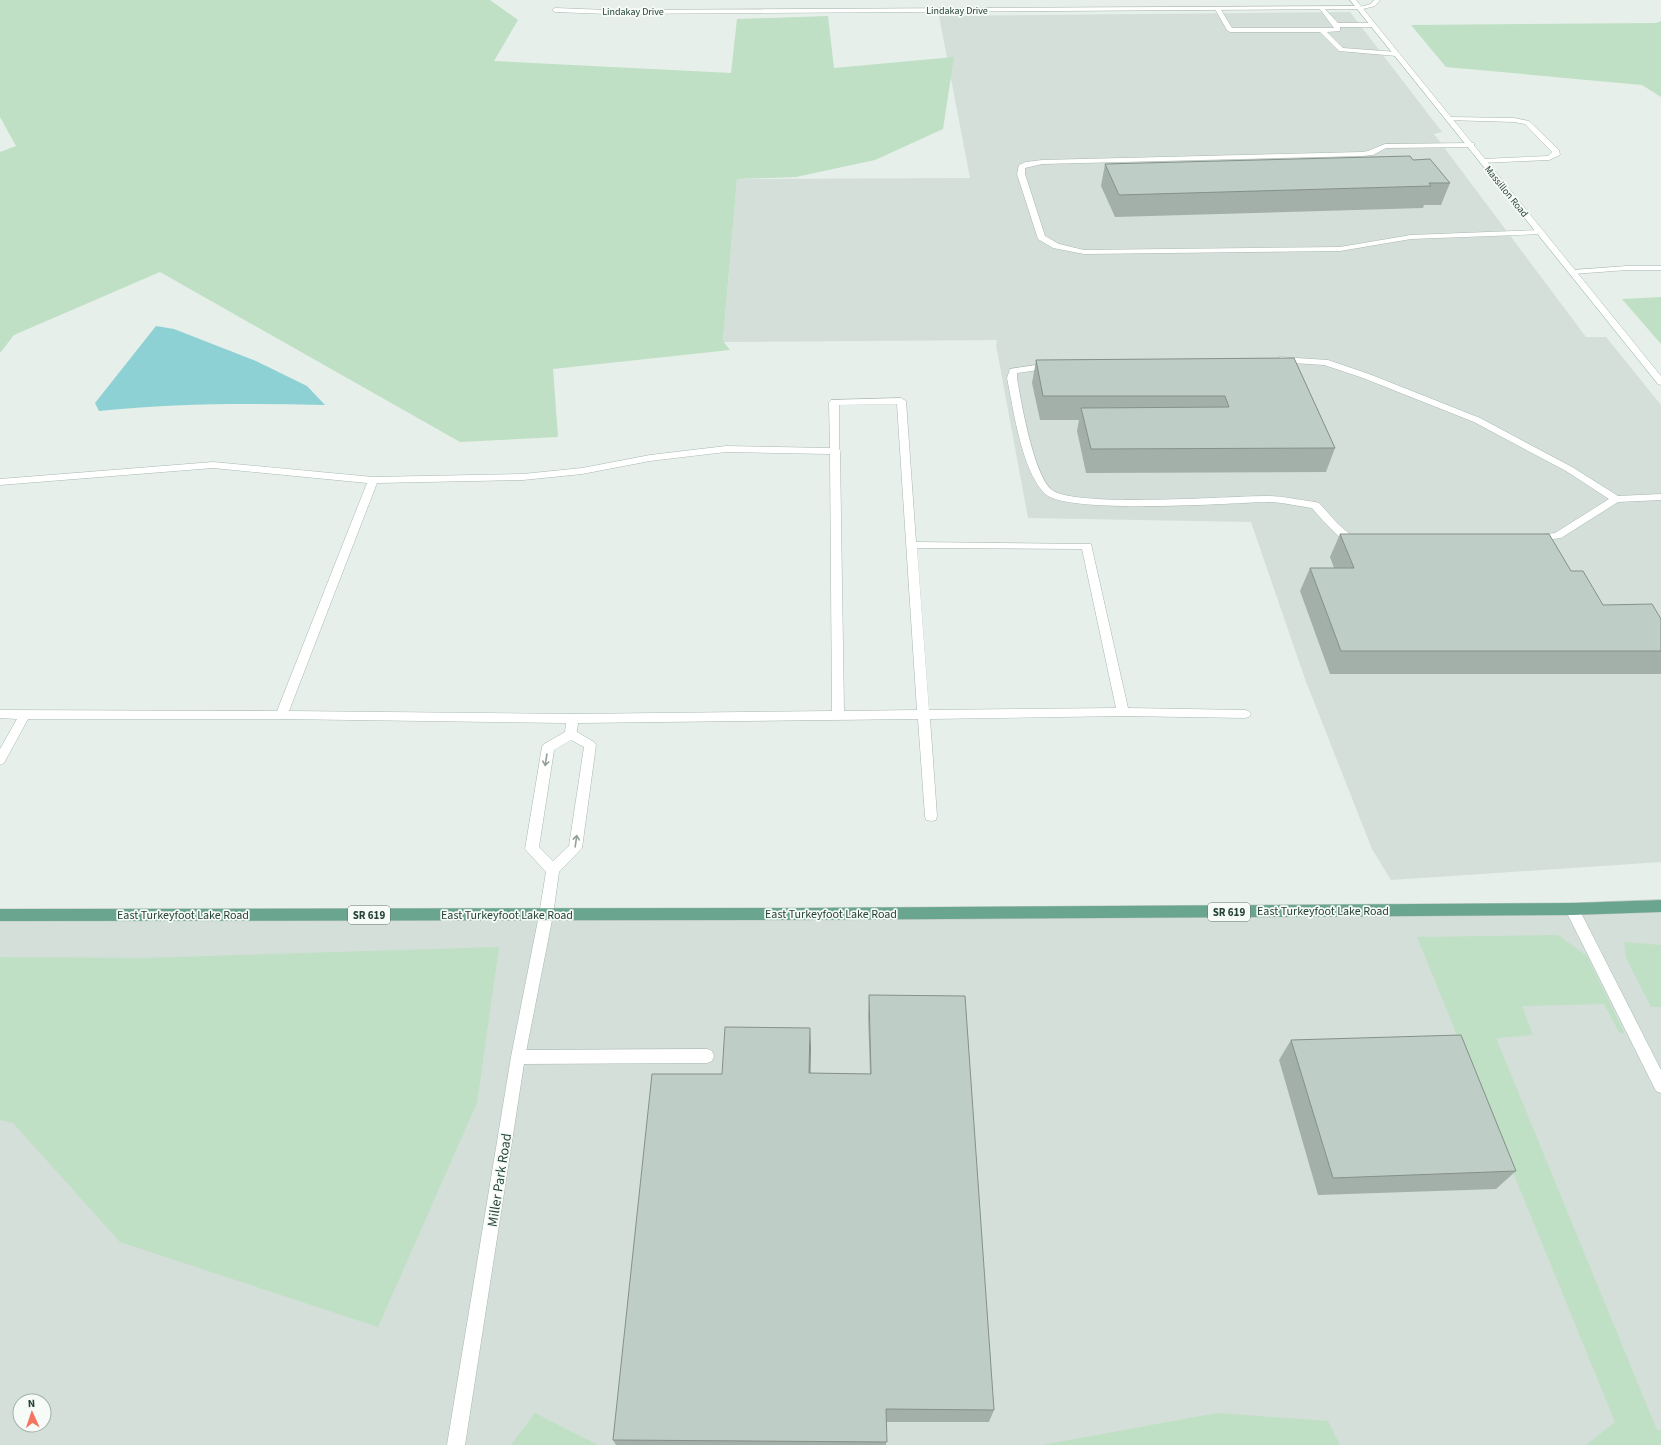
<svg xmlns="http://www.w3.org/2000/svg" width="1661" height="1445" font-family="'Source Sans 3',sans-serif">
<style>
.built{fill:#d4dfd9;fill-rule:evenodd}
.green{fill:#bfe0c4}
.water{fill:#8ed1d4}
.lines{fill:none;stroke-linecap:round;stroke-linejoin:round}
.service-casing{stroke:#a8b8b1;stroke-width:1}
.minor-casing{stroke:#a8b8b1;stroke-width:1}
.secondary-casing{stroke:#a4bbb1;stroke-width:1}
.primary-casing{stroke:#c2cac7;stroke-width:1}
.service{fill:#fff;fill-rule:evenodd}
.minor{fill:#fff;fill-rule:evenodd}
.secondary{fill:#fff;fill-rule:evenodd}
.primary{fill:#6aa590;fill-rule:evenodd}
.wall{fill:#a3b0a9}
.shaded-wall{fill:#85908a}
.building{fill:#becdc5;stroke:#85908a}
.oneway{stroke:#92a09b}
.labels{text-anchor:middle;stroke-width:3.5;stroke-linejoin:round;paint-order:stroke}
.far-street-label{font-size:10px;fill:#244237;stroke:#f7fbf8}
.shield{fill:#f7fbf8;stroke:#637a71;stroke-width:1}
.shield-label{font-size:11px;font-weight:bold;fill:#244237}
.street-label{font-size:12px;fill:#244237;stroke:#f7fbf8}
.near-street-label{font-size:14px;fill:#244237;stroke:#f7fbf8}
</style>
<rect width="100%" height="100%" fill="#e6efea"/>
<g class="built">
<path d="M1350 12 1442 132 1434 134 1586 337H1606L1661 405V862L1391 880 1372 849 1305 679 1251 522 1028 518 996 345 997 340 723 342 737 179 970 178 939 16Z"/>
<path d="M1661 906V1445H0V915ZM20 1401H44V1425H20Z"/>
</g>
<g class="green">
<path d="M0 0H490L518 20 494 61 731 73 737 19 828 16 834 68 954 57 943 129 875 160 796 177 737 179 723 341 730 350 553 369 558 437 460 442 160 272 14 335 0 353V152L16 146 0 117Z"/>
<path d="M1661 21V97L1642 85 1446 67 1411 25 1656 23Z"/>
<path d="M1661 297V344L1622 299Z"/>
<path d="M1558 935 1587 956 1624 1032 1623 1034 1619 1032 1604 1004 1522 1006 1533 1035 1496 1038 1657 1430H1661V1445H1586L1615 1422 1417 937Z"/>
<path d="M1624 942 1661 945V1007H1651L1626 958Z"/>
<path d="M499 947 477 1103 378 1327 120 1242 13 1123 0 1120V957L143 958Z"/>
<path d="M535 1413 598 1445H511Z"/>
<path d="M1217 1413 1328 1421 1340 1445H1042Z"/>
</g>
<path class="water" d="M156 326 174 329 256 361 307 386 325 405C250 403 175 403 99 411L95 403Z"/>
<g class="lines">
<g class="service-casing">
<g id="service">
<path d="M1374 0H1380L1375 6 1359 10 1356 8 1371 4Z"/>
<path d="M1322 6 1338 23H1373L1376 25 1373 27H1340V31L1327 32 1343 48 1397 52 1400 54 1397 56 1339 51 1320 32H1230L1227 30 1215 9 1220 8 1232 28H1334L1319 8Z"/>
<path d="M1449 117 1514 118 1529 121 1559 150 1560 155 1549 160 1480 163V159H1483L1548 156 1552 152 1525 124 1514 122 1447 120V118Z"/>
<path d="M1471 143H1474V147L1386 148 1373 155 1362 156 1042 164 1025 168V174L1045 236 1059 244 1084 250 1340 247 1411 235 1540 230 1544 232 1543 234 1411 239 1340 251 1084 254 1053 248 1038 239 1017 174 1019 165 1026 162 1042 160 1362 152 1368 151 1385 144Z"/>
<path d="M1627 266H1661V270H1627L1573 274 1569 272 1573 270Z"/>
<path d="M1280 357 1328 360 1369 374 1480 418 1572 467 1618 496 1661 494V500L1618 502 1561 538 1535 541 1531 540 1530 538 1531 536 1555 533 1609 499 1566 471 1474 422 1363 378 1324 365 1277 362 1276 360Z"/>
<path d="M1050 363 1053 364 1054 366 1053 368 1017 373V378C1021 402 1034 476 1052 490 1076 508 1229 496 1267 496 1283 496 1299 500 1315 502L1319 503 1338 524 1361 544 1360 546C1347 550 1320 517 1312 508 1297 506 1281 502 1267 502 1230 503 1064 515 1044 493 1021 467 1014 412 1007 378L1010 369Z"/>
<path d="M901 398 906 401 916 542 1091 544 1128 708 1245 710 1249 711 1251 714 1249 717 1245 718 1123 716 930 719 937 816 936 820 931 821 926 820 925 816 918 719 578 723 577 732 594 742 596 745 582 848 559 872 553 915 551 919 546 921 541 919 539 915 546 872 525 849 542 747 544 744 565 732 566 723 281 719H28L4 763 0 765V749L17 719 0 718V710L277 711 367 483 213 468 0 485V479L213 462 373 477 523 474 582 468 650 455 726 446 830 448 829 402 831 400ZM897 404 917 710 844 711 840 453 841 451 839 449V405ZM726 452 830 454 832 711 573 714 289 711 377 483 523 480 582 474 650 461ZM917 548 1082 549 1116 708 929 710ZM571 740 584 747 569 846 553 861 539 847 554 750Z"/>
<path d="M1572 903 1577 905 1661 1070V1093L1656 1091 1565 909 1567 905Z"/>
<path d="M707 1049 712 1051 714 1056 712 1061 707 1063 518 1064 513 1062 511 1057 513 1052 518 1050Z"/>
</g>
</g>
<g class="minor-casing">
<g id="minor">
<path d="M1359 6 1362 8 1361 9 608 14 555 12 552 10 555 8 608 10Z"/>
<path d="M546 909 551 911 553 915 525 1057 465 1445H447L511 1057 539 915 541 911Z"/>
</g>
</g>
<g class="secondary-casing">
<path id="secondary" d="M1350 0H1356L1661 376V385L1658 384Z"/>
</g>
<g class="primary-casing">
<path id="primary" d="M1661 900V912L1572 915 797 920 0 921V909L797 908 1572 903Z"/>
</g>
<use href="#service" class="service"/>
<use href="#minor" class="minor"/>
<use href="#secondary" class="secondary"/>
<use href="#primary" class="primary"/>
</g>
<g class="wall">
<path d="M1413 160 1450 183 1441 205H1424L1423 208 1115 217 1101 186 1105 164Z"/>
<path d="M1294 358 1335 448 1326 472 1086 473 1077 431 1079 420H1040L1032 383 1036 360Z"/>
<path d="M1340 534 1571 571 1603 605 1661 619V674H1330L1300 591 1310 568H1334L1330 557Z"/>
<path d="M869 995 994 1410 989 1422H886V1445H616L613 1440 722 1074 810 1028V1073L870 1074 868 1016Z"/>
<path d="M1291 1040 1516 1171 1496 1189 1318 1195 1279 1060Z"/>
</g>
<path class="shaded-wall" d="M810 1028 811 1048 810 1093 809 1073Z"/>
<g class="building">
<path d="M1410 156 1413 160 1430 159 1450 183H1429L1431 186 1119 195 1105 164Z"/>
<path d="M1294 358 1335 448 1091 449 1081 408 1229 407 1225 396H1043L1036 360Z"/>
<path d="M1340 534H1549L1571 571H1583L1603 605 1652 604 1661 619V651H1341L1310 568H1354Z"/>
<path d="M869 995 965 996 994 1410 886 1409 887 1442 613 1440 652 1074H722L725 1027 810 1028 809 1073 871 1074Z"/>
<path d="M1461 1035 1516 1171 1333 1178 1291 1040Z"/>
</g>
<defs><path id="oneway-shaft" d="M-6 0H5M1.5-3L5.5 0L1.5 3" fill="none" stroke-width="1.6" stroke-linecap="round" stroke-linejoin="round"/></defs>
<g class="oneway">
<use href="#oneway-shaft" transform="translate(546 760) rotate(99)"/>
<use href="#oneway-shaft" transform="translate(576 841) rotate(-82)"/>
</g>
<g class="labels">
<g class="far-street-label">
<text x="957" y="14">Lindakay Drive</text>
<text x="633" y="15">Lindakay Drive</text>
<text transform="translate(1507 191) rotate(51)" y="4">Massillon Road</text>
</g>
<g class="shield">
<rect x="1208" y="903" width="42" height="18" rx="3"/>
<rect x="348" y="906" width="42" height="18" rx="3"/>
</g>
<g class="shield-label">
<text x="1229" y="916">SR 619</text>
<text x="369" y="919">SR 619</text>
</g>
<g class="street-label">
<text x="1323" y="915">East Turkeyfoot Lake Road</text>
<text x="831" y="918">East Turkeyfoot Lake Road</text>
<text x="183" y="919">East Turkeyfoot Lake Road</text>
<text x="507" y="919">East Turkeyfoot Lake Road</text>
</g>
<g class="near-street-label">
<text transform="translate(499 1180) rotate(-81)" y="5">Miller Park Road</text>
</g>
</g>
<g transform="translate(32 1413) rotate(357)"><circle r="19" fill="#f7fbf8" stroke="#a3b1ab"/>
<path d="M0-3L7 15L0 10L-7 15Z" fill="#f4745f"/>
<text y="-6" font-size="11" font-weight="bold" text-anchor="middle" fill="#244237">N</text>
</g>
</svg>
